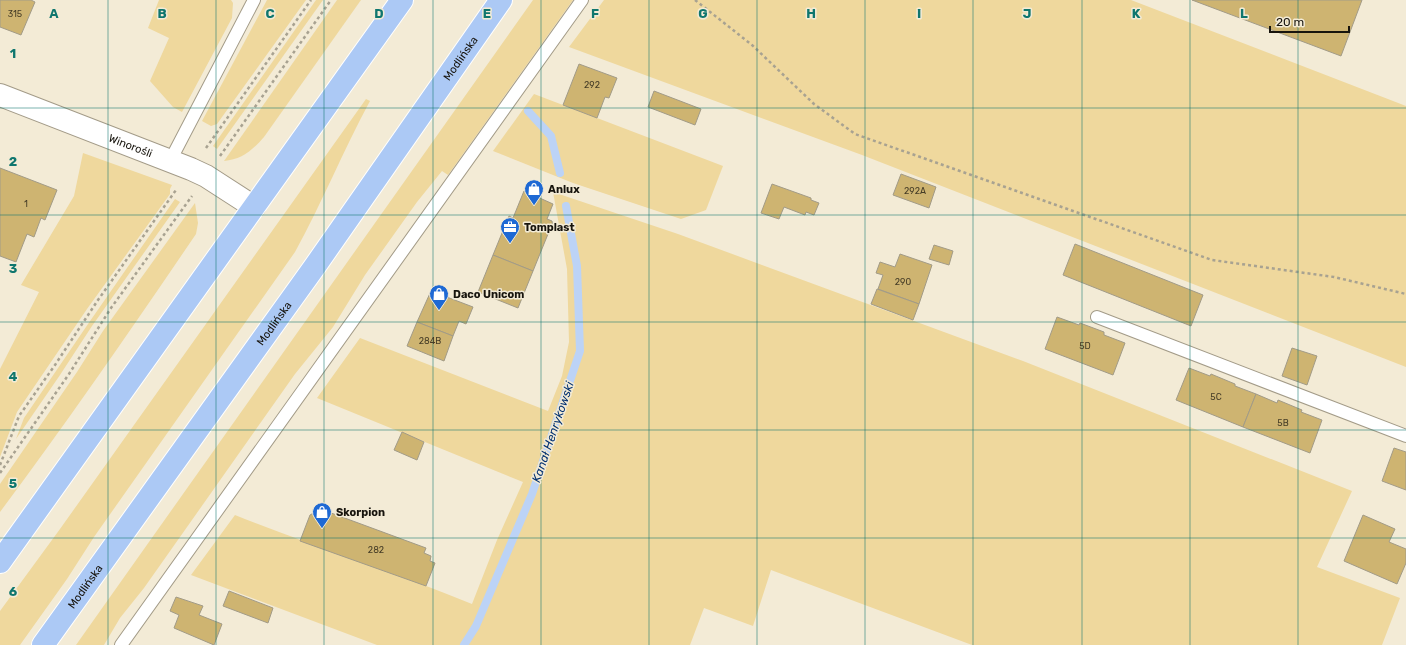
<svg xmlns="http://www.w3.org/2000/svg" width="1406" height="645" font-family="Rubik,sans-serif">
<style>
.green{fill:#efd89d}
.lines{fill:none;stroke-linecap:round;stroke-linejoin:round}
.stream{stroke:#bcd3f6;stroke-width:8}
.building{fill:#ceb471;stroke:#a29b87}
.service-casing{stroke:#a39b88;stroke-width:14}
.minor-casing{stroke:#a39b88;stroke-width:24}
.primary-casing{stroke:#fff;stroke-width:24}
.path{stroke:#a8a291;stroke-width:2.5;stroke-dasharray:3 3;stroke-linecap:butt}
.service{stroke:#fff;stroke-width:12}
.minor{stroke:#fff;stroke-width:22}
.primary{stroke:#acc9f5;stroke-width:22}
.grid{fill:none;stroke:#0f766e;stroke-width:1;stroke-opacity:0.55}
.labels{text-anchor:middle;stroke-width:3;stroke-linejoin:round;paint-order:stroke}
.number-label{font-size:9px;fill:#453c26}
.street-label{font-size:11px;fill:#17140d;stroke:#f3ebd6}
.poi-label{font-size:11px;font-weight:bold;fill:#17140d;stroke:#f3ebd6;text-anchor:start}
.water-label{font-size:12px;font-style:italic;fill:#023171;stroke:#f3ebd6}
.grid-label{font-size:13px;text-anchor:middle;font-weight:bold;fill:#0f766e;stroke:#f3ebd6;stroke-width:3;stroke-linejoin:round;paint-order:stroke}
</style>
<rect width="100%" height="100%" fill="#f3ebd6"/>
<g class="green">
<path d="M159 0H231L233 3 232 18 182 112 173 107 150 81 169 38 148 28Z"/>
<path d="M267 0H306L217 124 211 126 202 121Z"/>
<path d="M316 0H323L217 149 213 146Z"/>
<path d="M337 0H361L264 137C253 150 241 160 224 161Z"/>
<path d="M533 0H573L448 175 442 171 417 202 365 275 333 327 295 374 144 588 120 618 104 645H76Z"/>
<path d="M604 0H1131L1406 106V367L862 155 569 47Z"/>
<path d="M534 94 723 166 706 210 681 219 573 183 493 151Z"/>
<path d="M366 99 370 101C343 151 322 203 295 252L94 537 67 579 20 645H0V611L60 529Z"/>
<path d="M83 153 172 185 170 189V194L87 309 17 412 0 457V369L39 292 21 285 74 196Z"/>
<path d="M553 192 678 234 1023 361 1352 491 1317 567 1400 598 1382 645H972L771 570 753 626 704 608 690 645H377L191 575 235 515C313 546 394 572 472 604L497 540 523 482 317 398 360 338 548 411 562 376 569 342 567 269Z"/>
<path d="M175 199 180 202 92 326 60 375 16 439 24 418 88 324Z"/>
<path d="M195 203 198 223 196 234C132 328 68 421 0 512V484L77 372 103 331Z"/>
</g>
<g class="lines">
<g class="stream">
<path d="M528 111 551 136 560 173"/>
<path d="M464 645 476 626 532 494 580 351 577 266 566 206"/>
</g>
</g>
<g class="building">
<path d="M0 0H31L35 2 21 35 0 27Z"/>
<path d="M1192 0H1362L1341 56Z"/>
<path d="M579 64 617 78 609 98 605 97 597 118 563 105Z"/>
<path d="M654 91 701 109 695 125 648 107Z"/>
<path d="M0 168 57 190 45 220 41 218 34 237 27 234 16 262 0 256Z"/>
<path d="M901 174 936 187 929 208 893 195Z"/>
<path d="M772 184 811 198V200L819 203 814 215 806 212 805 215 784 207 779 219 761 213Z"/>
<path d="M524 191 553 204 547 219 552 221 553 229 548 234 533 271 493 255 509 216 513 218Z"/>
<path d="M1075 244 1203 295 1191 326 1063 275Z"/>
<path d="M934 245 953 251 949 265 929 259Z"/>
<path d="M900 254 932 265 919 304 878 289 883 275 876 273 880 262 895 267Z"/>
<path d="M493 255 533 271 518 308 478 292Z"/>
<path d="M877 289 919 304 913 320 871 304Z"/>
<path d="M431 291 473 307 466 324 459 321 453 336 417 322Z"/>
<path d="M1057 317 1079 325 1080 323 1104 332V335L1125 343 1113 375 1045 349Z"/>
<path d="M417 322 453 336 444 361 407 346Z"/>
<path d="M1292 348 1317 356 1307 385 1282 376Z"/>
<path d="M1189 368 1210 376 1211 374 1235 384V386L1256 394 1243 427 1176 400Z"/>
<path d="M1256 394 1277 403 1278 400 1302 410 1301 412 1322 420 1310 453 1243 427Z"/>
<path d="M402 432 424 442 417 460 394 450Z"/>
<path d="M1394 448 1406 452V490L1382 481Z"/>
<path d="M323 510 426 548 424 553 431 556 430 561 435 563 426 586 300 541 310 515 317 511Z"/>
<path d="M1363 515 1395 529 1389 542 1406 549V563L1397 584 1344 561Z"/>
<path d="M229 591 273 608 268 623 223 606Z"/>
<path d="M176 597 203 606 199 615 222 624 214 645 174 628 179 615 170 611Z"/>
</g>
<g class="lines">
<g class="service-casing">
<g id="service">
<path d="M170 161 254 0"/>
<path d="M1097 317 1406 436"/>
<path d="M121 645 582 0"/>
</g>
</g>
<g class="minor-casing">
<g id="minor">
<path id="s1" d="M0 95 191 169 206 176 254 207"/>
</g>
</g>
<g class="primary-casing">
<g id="primary">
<path d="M0 562 402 0"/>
<path id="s2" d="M43 645 313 269 501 0"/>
</g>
</g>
<g class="path">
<path d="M695 0 752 45 814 104 855 134 1212 260 1334 277 1406 294"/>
<path d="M206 148 311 0"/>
<path d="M220 156 331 0"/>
<path d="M0 465 19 416 55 365 98 300 176 190"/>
<path d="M0 473 69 374 111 308 192 196"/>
</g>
<use href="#service" class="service"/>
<use href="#minor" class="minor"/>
<use href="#primary" class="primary"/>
</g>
<path class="grid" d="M108 0V645M216 0V645M324 0V645M433 0V645M541 0V645M649 0V645M757 0V645M865 0V645M973 0V645M1082 0V645M1190 0V645M1298 0V645M0 108H1406M0 215H1406M0 322H1406M0 430H1406M0 538H1406"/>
<defs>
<g id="shop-pin" transform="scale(1)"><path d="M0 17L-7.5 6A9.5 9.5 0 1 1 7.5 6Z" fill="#1e69d4" stroke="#f3ebd6"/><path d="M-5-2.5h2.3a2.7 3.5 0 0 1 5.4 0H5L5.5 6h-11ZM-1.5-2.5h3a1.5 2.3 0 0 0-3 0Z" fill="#fff"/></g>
<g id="office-pin" transform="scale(1)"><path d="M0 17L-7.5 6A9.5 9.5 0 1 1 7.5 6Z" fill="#1e69d4" stroke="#f3ebd6"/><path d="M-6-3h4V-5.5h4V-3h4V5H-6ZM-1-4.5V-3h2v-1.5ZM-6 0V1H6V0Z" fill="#fff"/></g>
</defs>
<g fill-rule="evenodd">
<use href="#shop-pin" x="534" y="189"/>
<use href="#office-pin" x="510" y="227"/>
<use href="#shop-pin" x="439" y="294"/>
<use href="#shop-pin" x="322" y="512"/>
</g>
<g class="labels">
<g class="number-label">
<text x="15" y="17">315</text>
<text x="592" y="88">292</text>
<text x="915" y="194">292A</text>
<text x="26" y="207">1</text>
<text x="903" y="285">290</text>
<text x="430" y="344">284B</text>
<text x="1085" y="349">5D</text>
<text x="1216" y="400">5C</text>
<text x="1283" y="426">5B</text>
<text x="376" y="553">282</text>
</g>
<g class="street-label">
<text dy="4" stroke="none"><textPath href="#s2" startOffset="720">Modlińska</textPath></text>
<text dy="4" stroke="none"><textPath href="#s1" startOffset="140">Winorośli</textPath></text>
<text dy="4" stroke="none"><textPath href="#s2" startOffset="396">Modlińska</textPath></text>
<text dy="4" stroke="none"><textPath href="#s2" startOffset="72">Modlińska</textPath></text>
</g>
<g class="poi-label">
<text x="548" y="193">Anlux</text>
<text x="524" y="231">Tomplast</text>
<text x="453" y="298">Daco Unicom</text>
<text x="336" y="516">Skorpion</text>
</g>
<g class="water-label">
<text transform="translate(553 432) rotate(-71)" y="4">Kanał Henrykowski</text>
</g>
</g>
<g class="grid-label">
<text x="54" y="18">A</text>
<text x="162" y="18">B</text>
<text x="270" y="18">C</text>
<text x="379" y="18">D</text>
<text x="487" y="18">E</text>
<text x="595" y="18">F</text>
<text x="703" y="18">G</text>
<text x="811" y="18">H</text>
<text x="919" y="18">I</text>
<text x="1027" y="18">J</text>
<text x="1136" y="18">K</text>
<text x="1244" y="18">L</text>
<text x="13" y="58">1</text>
<text x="13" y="166">2</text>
<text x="13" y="273">3</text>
<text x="13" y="381">4</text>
<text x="13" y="488">5</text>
<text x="13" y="596">6</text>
</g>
<path d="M1270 26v6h79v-6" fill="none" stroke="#17140d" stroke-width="2"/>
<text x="1276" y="26" font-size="12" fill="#17140d" stroke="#f3ebd6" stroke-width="3" paint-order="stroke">20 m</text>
</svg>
